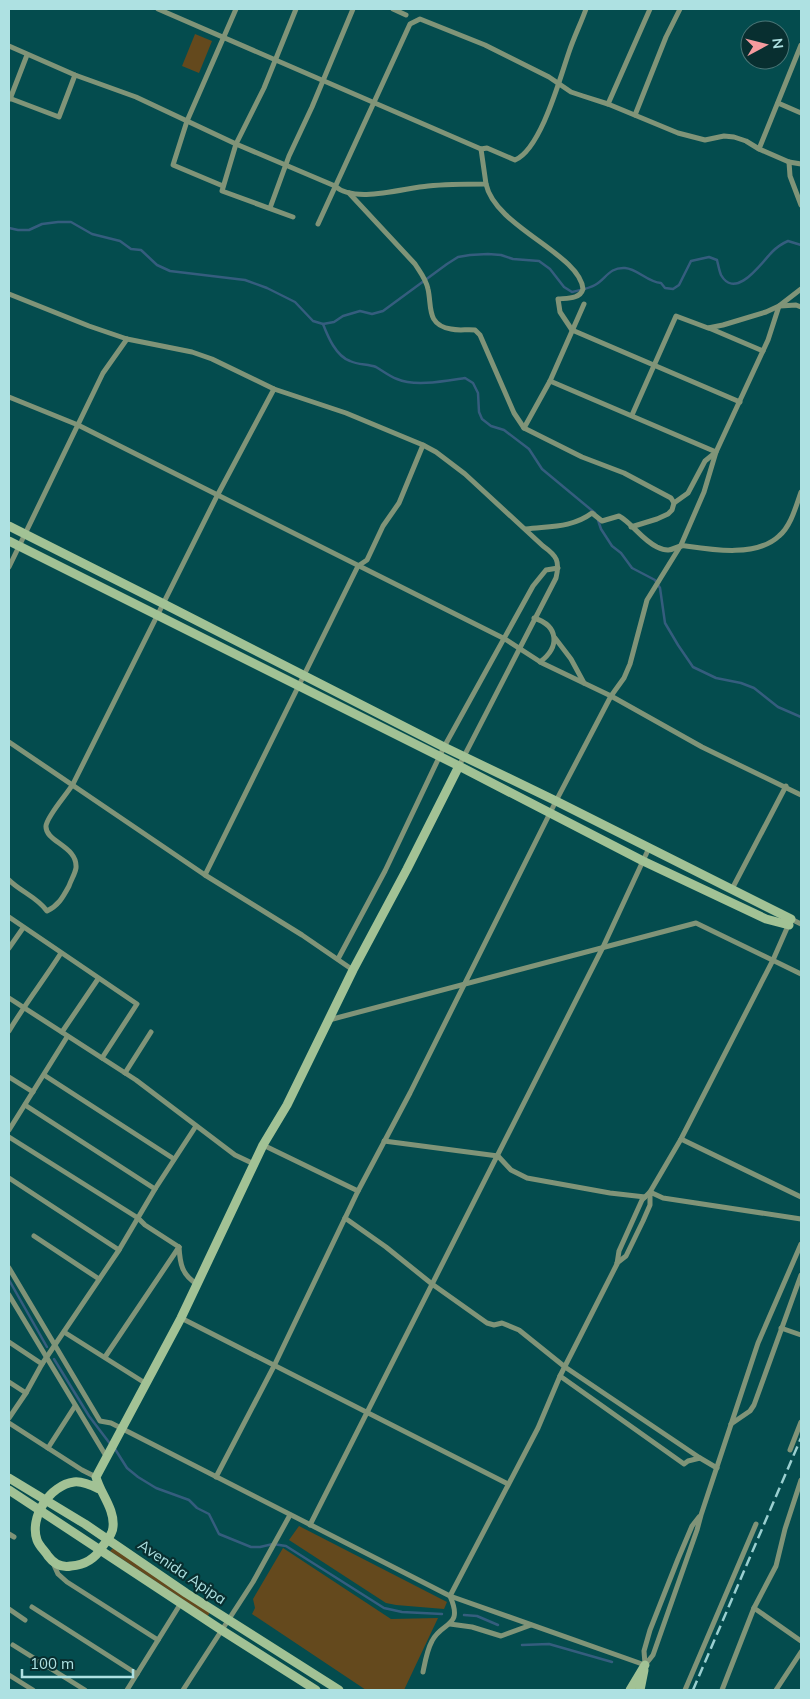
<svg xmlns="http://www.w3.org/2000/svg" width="810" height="1699" font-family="Mulish,sans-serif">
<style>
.green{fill:#64491d}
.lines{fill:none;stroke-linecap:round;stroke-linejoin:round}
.stream{stroke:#355d7e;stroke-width:2.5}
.street{stroke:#809478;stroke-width:5}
.secondary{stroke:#a2c295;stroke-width:9}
.rail{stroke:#9acfd0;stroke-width:2.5;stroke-dasharray:10 5;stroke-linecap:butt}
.labels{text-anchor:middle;stroke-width:4.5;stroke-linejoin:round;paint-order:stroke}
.street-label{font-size:15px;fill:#aee1e2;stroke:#082f30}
</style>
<rect width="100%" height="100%" fill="#044c4e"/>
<g class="green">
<path d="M195 34 212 41 199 73 182 66Z"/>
<path d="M299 1526 447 1602 444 1609 396 1605 386 1603 289 1540Z"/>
<path d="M113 1548 210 1612 208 1616 110 1551Z"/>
<path d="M283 1548 391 1619 438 1618 404 1690H366L252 1614 255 1608 253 1599Z"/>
</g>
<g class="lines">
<g class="stream">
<path d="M9 228 18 230H29L42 224 58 222H71L92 234 120 241 131 249 141 250 157 265 170 271 245 280 267 288 295 302 313 321 323 324 334 322 343 316 360 311 372 314 383 311 447 264 458 257 470 255 488 254 501 255 513 259 539 261 550 269 564 287 572 292C579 290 588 289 595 285 606 279 609 267 625 268 638 269 647 282 661 283L665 288 673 289 679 285 691 261 709 257 717 260C718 264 719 270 721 275 736 301 762 262 772 252 777 247 781 244 788 241L801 245"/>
<path d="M323 324C328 337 336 356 350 361 358 365 368 364 376 367 383 371 389 376 397 379 415 387 445 381 465 378L473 383 478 393 479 412 482 419 491 426 504 430 529 449 542 469 595 513"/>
<path d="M598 520 601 529 612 546 621 553 632 568 655 580 660 588 665 623 678 645 693 667 716 678 741 683 754 688 778 707 801 717"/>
<path d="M9 1280 47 1347"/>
<path d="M54 1359 89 1416 111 1445"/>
<path d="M115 1449 127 1468 138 1477 156 1488 189 1500 197 1508 209 1514 219 1534 251 1547H260L273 1544 286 1546 384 1608 402 1612 442 1614"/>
<path d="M464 1615 477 1616 498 1625"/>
<path d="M522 1645 549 1644 612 1662"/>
</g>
<g class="street">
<path d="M158 9 481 149 487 148 515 160C541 149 560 78 569 52 574 37 581 23 586 9"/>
<path d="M393 9 406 15"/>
<path d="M9 46 75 75 136 97 236 144 335 186C354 204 404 188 428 186 448 184 467 184 486 184L481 149"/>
<path d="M9 98 59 117 75 75"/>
<path d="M10 99 27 55"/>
<path d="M778 103 801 113"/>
<path d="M608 104 650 9"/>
<path d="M635 115 666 37 680 9"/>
<path d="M759 149 801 45"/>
<path d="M789 162 790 176 801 205"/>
<path d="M486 184C495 227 580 254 583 289 580 299 568 298 558 299L560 312 572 330 740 402"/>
<path d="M223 186 173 165 187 121 236 9"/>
<path d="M349 193 415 264C420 272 426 279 428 289 432 306 426 325 451 329 459 331 467 329 475 330L480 335 514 413 524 428 582 457 624 473 671 498 674 503"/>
<path d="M270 208 289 156 312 107 353 9"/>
<path d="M293 217 222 191 236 144 264 88 296 9"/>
<path d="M318 224 410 24 420 19 485 45 549 77 571 92 583 96 608 104 678 133 705 140 724 136 734 137 746 141 759 149 789 162 801 164"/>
<path d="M9 294 89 326 127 339 192 352 212 359 274 389 346 413 423 445 436 452 465 474 543 546C557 556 560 561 556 578L459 766"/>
<path d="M780 306 796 305 801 307"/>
<path d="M709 328 763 351"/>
<path d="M9 397 78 425 505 639 542 663 611 696 702 747 801 795"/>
<path d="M632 415 676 316 708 328 723 325 766 312 779 306 801 289"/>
<path d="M524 428 550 381 584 304"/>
<path d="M631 527 657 519 668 514 672 510 674 503 688 493 705 461 716 452 768 340 779 306"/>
<path d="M526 529C549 526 572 528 592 513L602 521 619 516C632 523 641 539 657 547 674 555 674 544 686 546 713 550 757 557 779 536 791 526 796 506 801 492"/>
<path d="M9 567 103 373 127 339"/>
<path d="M534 618C559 626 560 647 540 662"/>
<path d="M555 638 571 659 584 683"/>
<path d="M9 742 205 875 302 935 353 970"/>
<path d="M205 875 358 566 367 560 383 526 399 503 423 445"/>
<path d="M9 880C21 892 37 897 47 911 59 905 63 897 69 886 71 880 75 874 76 868 78 846 45 842 46 826 47 816 67 794 73 784L217 496 274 389"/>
<path d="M732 889 786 786"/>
<path d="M9 917 137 1004 102 1058"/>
<path d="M9 948 23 928"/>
<path d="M338 959 385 871 444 747 533 586 546 570 558 568"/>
<path d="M9 998 136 1080 235 1155 254 1164"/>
<path d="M329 1020 696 923 801 974"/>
<path d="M9 1031C25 1004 44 980 61 953"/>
<path d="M62 1032 98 979"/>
<path d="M125 1073 151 1032"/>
<path d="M44 1075 174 1159"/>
<path d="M9 1077 33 1092"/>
<path d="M25 1105 155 1189"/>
<path d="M9 1130 67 1037"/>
<path d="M9 1137 138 1218 145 1225 179 1247"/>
<path d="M681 1139 801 1197"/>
<path d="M384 1141 498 1156 511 1170 527 1178 610 1193 645 1197"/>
<path d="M263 1145 358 1191"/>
<path d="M9 1178 119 1250"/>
<path d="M345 1218 386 1247 432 1284 487 1323 494 1325 502 1323 519 1330 565 1367 700 1458 717 1468"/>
<path d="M34 1236 99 1279"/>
<path d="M179 1247C180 1264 182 1275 197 1284"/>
<path d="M617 1263 626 1256 643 1221 650 1205V1192L663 1198 801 1219"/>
<path d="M9 1268 100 1421 111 1423 450 1596 645 1665"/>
<path d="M9 1295 106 1456"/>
<path d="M181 1318 508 1484"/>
<path d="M781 1328 801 1335"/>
<path d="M64 1332 145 1383"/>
<path d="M9 1342 42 1364"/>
<path d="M105 1357 179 1247"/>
<path d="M560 1376 684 1464 688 1461 700 1458"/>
<path d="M9 1382 26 1393"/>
<path d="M9 1418 26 1393 42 1364 119 1250 155 1189 196 1126"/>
<path d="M9 1423 82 1470 96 1477"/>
<path d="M731 1424 750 1411 754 1405 801 1275"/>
<path d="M48 1448 75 1406"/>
<path d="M790 1450 801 1422"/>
<path d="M216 1477 274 1366 358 1191 410 1093 556 801 611 696 624 678 630 664 647 600 681 545 704 492 716 452 550 381"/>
<path d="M310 1525 603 947 649 848"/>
<path d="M9 1534 14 1537"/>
<path d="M53 1563 58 1574 67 1582 158 1640"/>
<path d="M32 1607 137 1674"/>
<path d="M754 1608 801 1641"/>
<path d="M9 1609 25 1620"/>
<path d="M450 1624 472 1627 501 1636 531 1625"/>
<path d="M13 1645 85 1690"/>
<path d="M645 1664 644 1651 650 1630 678 1559 692 1526 699 1517"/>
<path d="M645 1665 653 1655 697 1530 701 1515 758 1343 801 1244"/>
<path d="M423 1672C425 1662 427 1650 432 1641 442 1621 464 1628 450 1596L538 1428 560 1376 617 1264 619 1251 642 1200 650 1192 681 1139 773 960 791 919 801 924"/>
<path d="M9 1675 33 1690"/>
<path d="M127 1690 181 1603"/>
<path d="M183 1690 253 1582 290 1515"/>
<path d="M685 1690 756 1524"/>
<path d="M722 1690 754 1608 776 1566 785 1529 801 1480"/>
<path d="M776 1690 801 1652"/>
</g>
<g class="secondary">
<path d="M9 526 164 604 444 747 556 801 791 919"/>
<path d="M9 541 459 766 643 861 766 919 789 925"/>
<path d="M9 1478 85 1524 186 1593 339 1690"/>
<path d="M99 1489C91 1485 82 1481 74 1482 50 1485 29 1517 37 1540 39 1546 45 1551 48 1556 54 1564 61 1568 71 1566 85 1565 95 1559 102 1547 106 1542 113 1534 113 1527 115 1509 100 1493 96 1477L181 1318 263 1145 287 1105 353 970 407 869 459 766"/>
<path d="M9 1490 223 1631 316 1690"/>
<path d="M630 1690 645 1665"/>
<path d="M640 1690 644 1670"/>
</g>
<path class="rail" d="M693 1690 801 1438"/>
</g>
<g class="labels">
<g class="street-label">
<text transform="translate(182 1572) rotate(34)" y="5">Avenida Apipa</text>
</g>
</g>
<rect width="810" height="1699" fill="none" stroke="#aee1e2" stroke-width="20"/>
<g transform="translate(765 45) rotate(83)"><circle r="24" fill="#082f30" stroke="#4a7677"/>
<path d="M0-4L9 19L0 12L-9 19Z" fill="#f59b9e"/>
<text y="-8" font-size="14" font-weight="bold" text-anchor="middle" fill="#aee1e2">N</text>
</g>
<path d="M22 1669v8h111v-8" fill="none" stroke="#aee1e2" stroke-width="2.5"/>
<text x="30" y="1669" font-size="15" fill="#aee1e2" stroke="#082f30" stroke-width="4" paint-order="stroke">100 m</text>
</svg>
